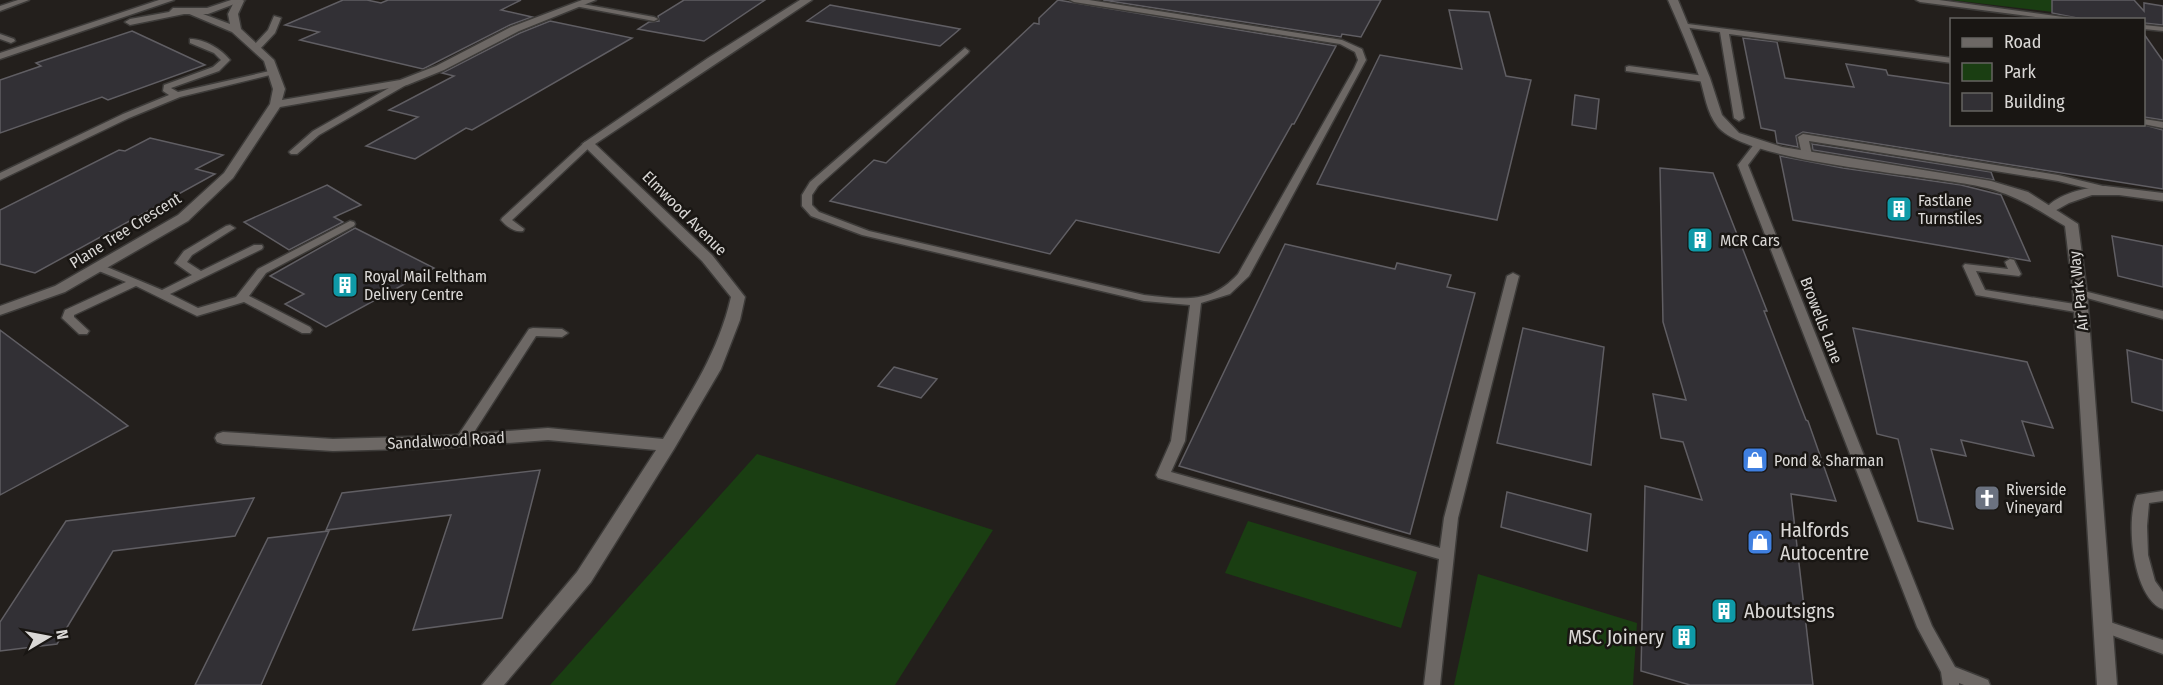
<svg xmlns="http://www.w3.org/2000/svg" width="2163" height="685" font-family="'Fira Sans Condensed',sans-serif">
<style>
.green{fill:#1a3e12}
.building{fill:#323035;stroke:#605e63;stroke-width:1.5}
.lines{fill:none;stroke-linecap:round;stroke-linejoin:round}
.lane-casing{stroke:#3d3b39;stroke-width:3}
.street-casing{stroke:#3d3b39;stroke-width:3}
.secondary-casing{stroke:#3d3b39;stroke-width:3}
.lane{fill:#6d6865;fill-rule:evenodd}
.street{fill:#6d6865;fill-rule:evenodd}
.secondary{fill:#6d6865;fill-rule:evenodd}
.labels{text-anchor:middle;stroke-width:5;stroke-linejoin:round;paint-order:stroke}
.poi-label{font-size:16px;fill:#dad8d6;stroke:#191613;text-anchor:start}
.street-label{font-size:16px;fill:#dad8d6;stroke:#191613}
.near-poi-label{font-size:20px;fill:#dad8d6;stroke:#191613;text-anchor:start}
</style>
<rect width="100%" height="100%" fill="#231f1c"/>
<g class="green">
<path d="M1951 0H2057L2070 14Z"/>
<path d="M757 454 993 530 895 685H550Z"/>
<path d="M1248 521 1417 572 1401 628 1225 573Z"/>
<path d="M1478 574 1637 623 1633 685H1454Z"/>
</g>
<g class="building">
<path d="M343 0H367L381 3 388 0H521L501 10 532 17 510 25 423 69 300 40 319 32 285 25Z"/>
<path d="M684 0H765L704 41 638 29 649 22 659 21 658 16Z"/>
<path d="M1058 0 1336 46 1294 124H1292L1219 253 1076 220 1050 254 830 201 874 160 886 163 1034 23 1039 24V18Z"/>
<path d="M1103 0H1381L1361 37 1342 34 1341 37Z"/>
<path d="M2052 0H2134L2144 11V3L2163 6V25L2144 23V20H2087L2052 13Z"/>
<path d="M830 5 960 29 940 46 807 21Z"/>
<path d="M1449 10 1489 12 1506 76 1531 80 1497 220 1317 184 1380 55 1462 69Z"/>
<path d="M550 21 632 38 472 130 466 128 415 159 366 146 418 117 389 110 454 76 442 73 520 33Z"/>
<path d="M132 31 205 65 108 100 102 97 0 133V80L41 66 36 63Z"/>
<path d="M2144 34 2163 61V120L2144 117Z"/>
<path d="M1743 38 1777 42 1785 78 1854 87 1846 64 1886 70 1888 75 1952 84V124H2141L2163 130V189L1803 132 1796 136 1798 147 1777 143 1775 131 1761 128Z"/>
<path d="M1575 95 1599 99 1596 129 1572 125Z"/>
<path d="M150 138 223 155 196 169 215 174 35 273 0 264V210L119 150 125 151Z"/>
<path d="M1812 144 1991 172 1994 180 1813 150Z"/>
<path d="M1780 156 1843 168 1961 185 2001 195 2030 261 1793 220Z"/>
<path d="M1660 168 1713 173 1767 311H1764L1806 420 1808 421 1836 501 1791 494 1813 685H1690L1641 671 1645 486 1702 500 1683 442 1661 438 1653 394 1686 400 1663 322Z"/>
<path d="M327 185 361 205 334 217 343 222 289 250 244 222Z"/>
<path d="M355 228 434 268 326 327 285 304 304 294 270 276Z"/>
<path d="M2112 236 2163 246V287L2118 276Z"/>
<path d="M1285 244 1395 269 1397 263 1451 275 1447 287 1475 293 1410 534 1179 466Z"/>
<path d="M1523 328 1604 347 1591 465 1497 443Z"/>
<path d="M1853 328 2027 362 2053 428 2022 421 2034 456 1961 440 1966 456 1931 449 1953 529 1918 521 1898 439 1877 434Z"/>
<path d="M0 330 128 426 0 495Z"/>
<path d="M2127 350 2163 360V411L2132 402Z"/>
<path d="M894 367 930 377 937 379 921 398 878 386Z"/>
<path d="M540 470 502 618 413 630 451 515 326 530 342 493Z"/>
<path d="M1507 492 1591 514 1587 551 1501 527Z"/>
<path d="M254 498 235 536 113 551 57 644 0 651V622L66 521Z"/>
<path d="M329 531 261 685H195L268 538Z"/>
</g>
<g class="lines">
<g class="lane-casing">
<g id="lane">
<path d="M18 0H29L0 11V6Z"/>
<path d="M1070 0H1089L1342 40 1362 49 1366 60 1249 276 1230 294 1201 303 1185 441 1171 472 1440 548 1444 518 1507 276 1513 273 1519 276 1458 518 1440 685H1424L1439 559 1158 478 1156 475 1171 441 1190 305 1144 301 862 235 811 216 802 206V195L810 182 965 48 969 51 968 53 818 186 812 195V205L819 212 869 231 1144 295C1182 299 1210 305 1238 274L1354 69 1358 60 1355 52 1340 44 1074 2Z"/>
<path d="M1916 0H1939L2085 20H2058L1920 2Z"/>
<path d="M577 3 654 17 658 19 654 21 580 7 576 5Z"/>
<path d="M274 16 281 18 275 33 259 50H253V46L268 30Z"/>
<path d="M1680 23 1952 58V63L1729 34 1744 118 1739 121 1734 118 1720 32 1683 27H1680Z"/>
<path d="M2144 25 2163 27V31L2144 29Z"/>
<path d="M0 34 14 39 15 41 11 43 0 39Z"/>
<path d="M190 39C205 39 221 49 230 60L219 71 171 88 178 92 274 70 278 73 180 97 129 118 0 180V173L123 114 169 95 163 91 164 85 213 67 221 60 214 53 190 43Z"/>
<path d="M1629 66 1705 76 1709 79 1705 82 1626 71V67Z"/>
<path d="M403 80 407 83 406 85 319 135 297 154H291L289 152 313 131Z"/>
<path d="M2144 119 2163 122V128L2143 124Z"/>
<path d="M1803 134 2058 175 2107 187 2108 189 2103 192 2058 181 1809 141 1812 155 1807 158 1802 155 1798 137Z"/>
<path d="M588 141 591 142V146L512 220 524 229 523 231C515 233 506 226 501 220L502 218 585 142Z"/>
<path d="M1758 142 1763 145 1748 165 1932 626 1955 667 1988 680 1990 685H1964L1959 683V685H1943L1941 672 1917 627 1738 165 1755 143Z"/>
<path d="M350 221 354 222 355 224 354 226 266 273 249 296 310 327 312 330 310 333H302L244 302 197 316 136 286 74 315V317L89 331 87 334H79L62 318 65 310 126 282 94 269 92 267 94 265H102L162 290 192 275 175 263 184 251 226 226 230 225 235 228 192 255 187 262 201 271 254 245H262L263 247 262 249 170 294 198 308 236 297 258 269Z"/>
<path d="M2010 259 2014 260 2021 274 2019 276 1976 271 1985 290 2081 305 2087 309 2081 313 1976 295 1963 266 1965 264 2008 269 2005 262Z"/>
<path d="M2080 290 2163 311V319L2076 295 2074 293 2076 291Z"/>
<path d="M533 328 562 329 568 333 562 337 536 336 467 443H457L455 440 529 329Z"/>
<path d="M2163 491V501L2149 503 2147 526 2148 555 2155 581 2163 592V609C2133 599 2125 520 2137 495Z"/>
<path d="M2104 620 2163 640V654L2098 630 2096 626 2098 622Z"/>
</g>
</g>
<g class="street-casing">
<g id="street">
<path d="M235 0 244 1 238 14 241 29 274 60 285 89 282 100 400 80 436 66 511 27 582 0H596L519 31 444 70 407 85 280 107 233 178 188 221 65 292 0 315V306L55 286 178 215 224 173 270 104 273 89 264 61 232 32 187 13 195 11 230 24 228 14Z"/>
<path d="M800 0H812L595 144 712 255 745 297 740 320 721 369 674 449 591 582 504 685H482L577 572 656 450 548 440 441 448 333 451 223 444 217 442 215 438 217 434 223 432 333 439 441 436 548 428 663 439C691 393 719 350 731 297L702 261 582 144 708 58Z"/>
<path d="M2105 186 2163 193V201L2119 195H2092L2069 203 2051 213 2045 209C2059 193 2084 188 2105 186Z"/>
</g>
</g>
<g class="secondary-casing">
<g id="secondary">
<path d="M159 0H174L0 59V53Z"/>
<path d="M231 0H245L208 14H184L130 25 125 22 130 19 169 12 173 8H207Z"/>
<path d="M1668 0H1678L1710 78 1722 115 1739 133 1782 147 1991 181 2028 192 2078 224 2087 293 2117 685H2097L2073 293 2065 226C2039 210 2017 196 1987 188 1932 174 1750 164 1718 127 1706 112 1705 94 1699 76 1690 50 1679 25 1668 0Z"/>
</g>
</g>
<use href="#lane" class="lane"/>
<use href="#street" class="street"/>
<use href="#secondary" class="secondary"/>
</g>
<defs>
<g id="building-square" transform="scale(1.35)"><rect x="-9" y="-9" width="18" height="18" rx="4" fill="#0f9aa8" stroke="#191613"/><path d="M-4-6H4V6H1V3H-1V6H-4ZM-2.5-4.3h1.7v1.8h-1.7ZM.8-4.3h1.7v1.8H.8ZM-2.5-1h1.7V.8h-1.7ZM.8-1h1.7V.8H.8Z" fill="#fff"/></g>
<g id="shop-square" transform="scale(1.35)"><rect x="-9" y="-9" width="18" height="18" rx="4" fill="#3f7fe0" stroke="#191613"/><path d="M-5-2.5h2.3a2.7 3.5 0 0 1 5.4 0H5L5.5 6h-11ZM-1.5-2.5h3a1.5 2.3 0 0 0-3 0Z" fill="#fff"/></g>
<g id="church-square" transform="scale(1.35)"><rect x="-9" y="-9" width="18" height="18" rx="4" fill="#6b7280" stroke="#191613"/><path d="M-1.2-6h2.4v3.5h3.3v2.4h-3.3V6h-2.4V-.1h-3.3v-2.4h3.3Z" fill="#fff"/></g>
</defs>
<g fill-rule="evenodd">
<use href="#building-square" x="1899" y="209"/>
<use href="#building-square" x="1700" y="240"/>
<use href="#building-square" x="345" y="285"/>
<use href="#shop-square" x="1755" y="460"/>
<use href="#church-square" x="1987" y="498"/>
<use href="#shop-square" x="1760" y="542"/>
<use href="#building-square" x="1724" y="611"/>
<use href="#building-square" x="1684" y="637"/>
</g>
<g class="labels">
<g class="poi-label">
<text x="1918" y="206">Fastlane<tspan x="1918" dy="18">Turnstiles</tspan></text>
<text x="1720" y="246">MCR Cars</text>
<text x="364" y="282">Royal Mail Feltham<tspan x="364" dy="18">Delivery Centre</tspan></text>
<text x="1774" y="466">Pond &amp; Sharman</text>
<text x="2006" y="495">Riverside<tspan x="2006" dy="18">Vineyard</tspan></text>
</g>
<g class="street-label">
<text transform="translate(685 213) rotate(45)" y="6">Elmwood Avenue</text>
<text transform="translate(125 230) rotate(-32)" y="6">Plane Tree Crescent</text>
<text transform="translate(2078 291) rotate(-96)" y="6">Air Park Way</text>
<text transform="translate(1822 320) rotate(69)" y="6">Browells Lane</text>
<text transform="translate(446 440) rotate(-3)" y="6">Sandalwood Road</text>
</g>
<g class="near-poi-label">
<text x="1780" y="537">Halfords<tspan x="1780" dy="23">Autocentre</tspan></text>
<text x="1744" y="618">Aboutsigns</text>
<text x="1664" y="644" text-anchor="end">MSC Joinery</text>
</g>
</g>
<rect x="1950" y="18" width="195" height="108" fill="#191613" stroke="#666461" stroke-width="1.5"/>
<rect x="1962" y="38" width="30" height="9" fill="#6d6865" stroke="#666461" stroke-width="1.5"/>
<text x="2004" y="48" font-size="18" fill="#dad8d6">Road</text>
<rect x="1962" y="63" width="30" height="18" fill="#1a3e12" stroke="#666461" stroke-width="1.5"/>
<text x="2004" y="78" font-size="18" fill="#dad8d6">Park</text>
<rect x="1962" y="93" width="30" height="18" fill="#323035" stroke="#666461" stroke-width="1.5"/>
<text x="2004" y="108" font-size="18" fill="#dad8d6">Building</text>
<g transform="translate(48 637) rotate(80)" stroke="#191613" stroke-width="4.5" paint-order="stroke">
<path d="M0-4.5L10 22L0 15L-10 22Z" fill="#dad8d6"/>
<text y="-9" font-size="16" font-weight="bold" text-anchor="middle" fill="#dad8d6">N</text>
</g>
</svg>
